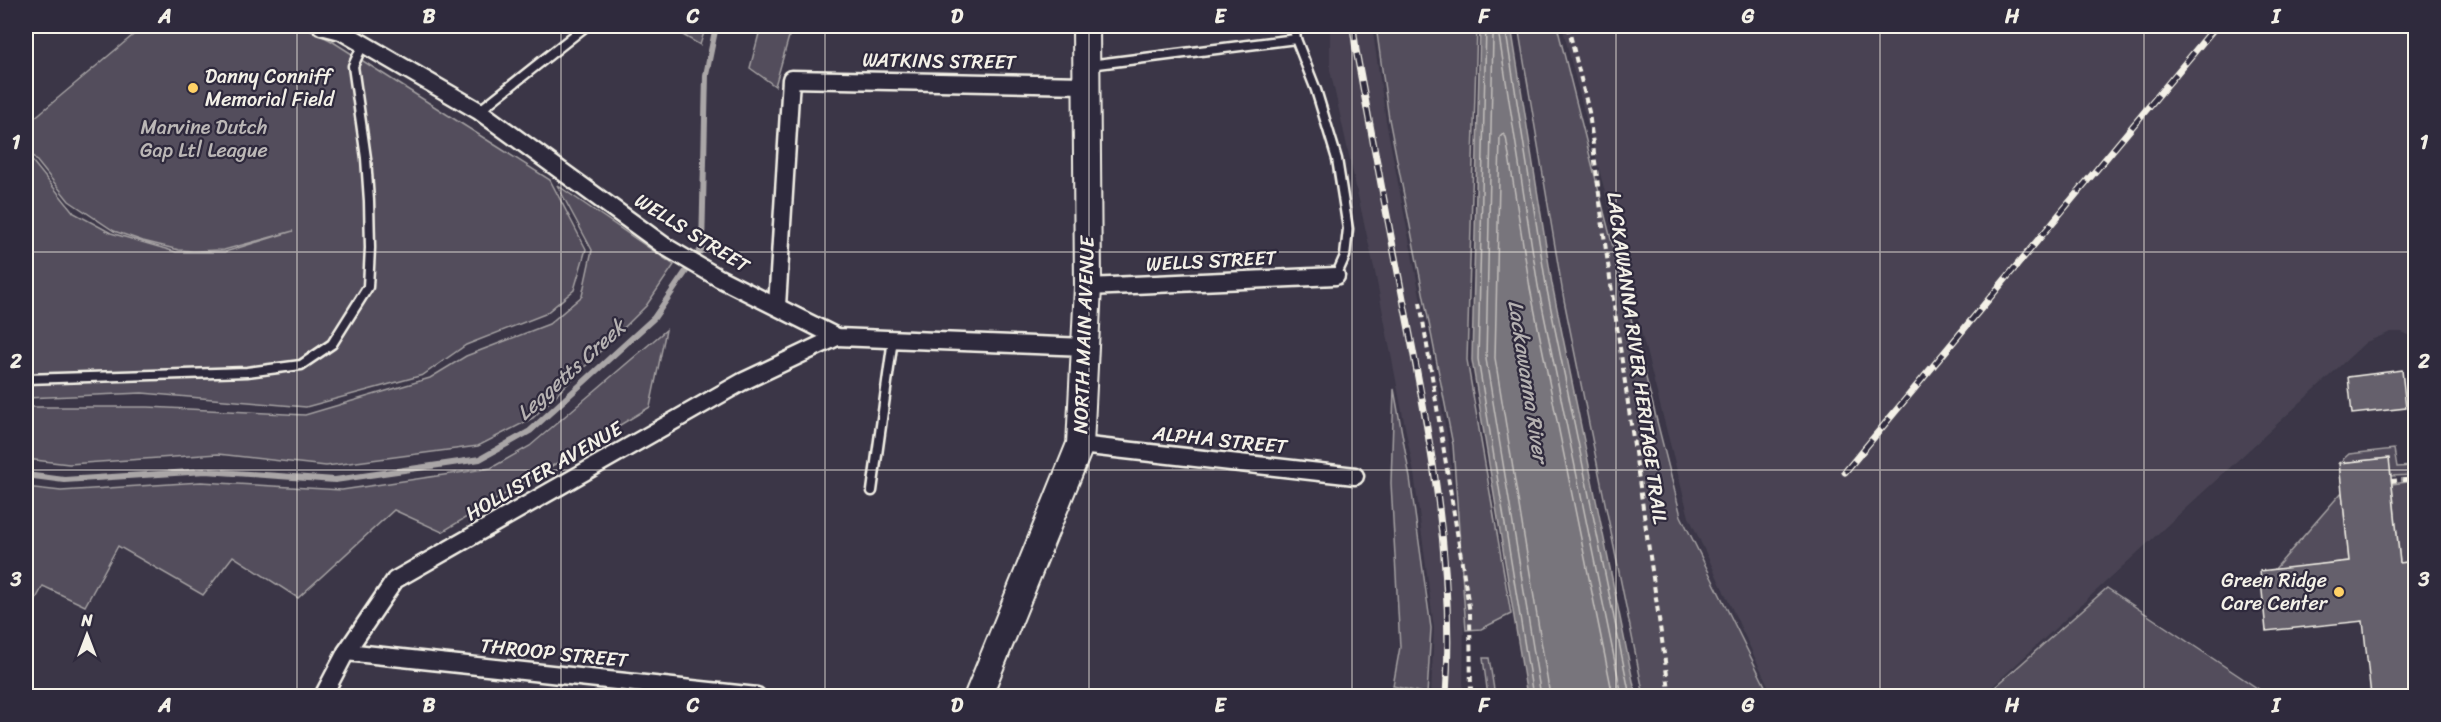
<svg xmlns="http://www.w3.org/2000/svg" width="2441" height="722" font-family="Sriracha,sans-serif">
<style>
.built{fill:#484352}
.green{fill:#534e5c;stroke:#a4a0a2;stroke-width:1.5}
.water{fill:#78747b;stroke:#aaa6a7;stroke-width:1.5}
.lines{fill:none;stroke-linecap:round;stroke-linejoin:round}
.shore{stroke:#c2bfbc;stroke-width:1.5}
.stream{stroke:#aaa6a7;stroke-width:6}
.building{fill:#65616c;stroke:#f4f1e8;stroke-width:1.5}
.service-casing{stroke:#f4f1e8;stroke-width:13}
.minor-casing{stroke:#f4f1e8;stroke-width:21}
.primary-casing{stroke:#f4f1e8;stroke-width:30}
.path{stroke:#f4f1e8;stroke-width:4;stroke-dasharray:6 4.5;stroke-linecap:butt}
.service{stroke:#2f2a3d;stroke-width:8}
.minor{stroke:#2f2a3d;stroke-width:16}
.primary{stroke:#2f2a3d;stroke-width:26}
.rail-casing{stroke:#f4f1e8;stroke-width:7}
.rail{stroke:#2f2a3d;stroke-width:4.5;stroke-dasharray:14;stroke-linecap:butt}
.grid{fill:none;stroke:#f4f1e8;stroke-width:1.5;stroke-opacity:0.55}
.poi-dot{fill:#ffd166;stroke:#2f2a3d;stroke-width:2}
.labels{text-anchor:middle;dominant-baseline:central;stroke-width:4.5;stroke-linejoin:round;paint-order:stroke}
.street-label{font-size:20px;fill:#f4f1e8;stroke:#2f2a3d}
.poi-label{font-size:20px;fill:#f4f1e8;stroke:#2f2a3d;text-anchor:start}
.park-label{font-size:20px;fill:#bcb8b7;stroke:#2f2a3d}
.water-label{font-size:21px;font-style:italic;fill:#b6b2b2;stroke:#2f2a3d}
.neatline{fill:none;stroke:#f4f1e8;stroke-width:2}
.grid-label{font-size:20px;text-anchor:middle;font-weight:bold;fill:#f4f1e8}
</style>
<rect width="100%" height="100%" fill="#3b3647"/>
<filter id="ink" filterUnits="userSpaceOnUse"><feTurbulence type="fractalNoise" baseFrequency=".0167" numOctaves="2"/><feDisplacementMap in="SourceGraphic" scale="12" xChannelSelector="R" yChannelSelector="G"/><feConvolveMatrix kernelMatrix="1 2 1 2 8 2 1 2 1" color-interpolation-filters="sRGB"/></filter>
<g filter="url(#ink)">
<g class="built">
<polygon points="1330,26 1372,26 1386,121 1449,445 1464,606 1463,696 1431,696 1434,628 1414,473 1375,272 1330,70"/>
<polygon points="1562,26 2415,26 2415,338 2402,332 2391,332 2366,342 1982,696 1773,696 1689,517"/>
</g>
<g class="green">
<polygon points="144,26 302,26 330,40 550,180 586,249 574,290 545,314 466,345 423,375 306,407 142,393 26,398 26,116 29,157 74,213 111,233 176,252 225,252 293,231 224,250 193,251 179,250 143,241 114,231 69,201 32,155 33,119"/>
<polygon points="667,26 706,26 700,45"/>
<polygon points="761,26 792,26 775,86 750,68"/>
<polygon points="1376,26 1477,26 1467,360 1511,614 1481,629 1466,630 1453,445 1389,119"/>
<polygon points="1518,26 1557,26 1681,516 1770,696 1644,696 1564,300"/>
<polygon points="557,185 674,265 646,306 533,418 478,446 326,466 218,454 69,464 26,459 26,407 148,407 305,415 430,378 466,356 549,324 582,296 592,250"/>
<polygon points="666,330 650,407 442,532 394,510 298,598 233,556 203,595 118,546 85,606 43,586 30,610 26,608 26,487 61,491 201,482 342,490 491,468 530,446"/>
<polygon points="1394,389 1410,478 1431,628 1427,694 1393,686 1400,647 1391,483"/>
<polygon points="2394,449 2397,467 2415,466 2415,475 2391,476 2388,458 2339,463 2349,454"/>
<polygon points="2415,481 2415,561 2400,563 2392,484"/>
<polygon points="2342,492 2349,561 2274,570"/>
<polygon points="2107,588 2269,696 1985,696"/>
<polygon points="1483,658 1489,658 1495,696 1488,696"/>
</g>
<polygon class="water" points="1480,26 1511,26 1552,284 1636,696 1527,696 1472,360"/>
<g class="lines">
<g class="shore">
<polyline points="1486,26 1478,359 1533,696"/>
<polyline points="1505,26 1546,285 1630,696"/>
<polyline points="1541,696 1486,359 1493,36 1496,33 1499,36 1538,286 1622,696"/>
<polyline points="1550,696 1495,358 1500,137 1503,134 1506,137 1530,288 1613,696"/>
</g>
<polyline class="stream" points="26,475 64,480 206,471 335,480 480,459 530,431 654,318 702,248 706,75 716,26"/>
</g>
<g class="building">
<polygon points="2402,370 2406,408 2352,414 2348,377"/>
<polygon points="2389,458 2400,563 2415,561 2415,612 2412,613 2415,640 2415,696 2371,696 2363,621 2266,631 2260,571 2349,561 2339,463"/>
</g>
<g class="lines">
<defs>
<g id="service">
<polyline points="1294,26 1296,39"/>
<polyline points="1089,65 1296,39 1316,90 1337,159 1348,229 1345,256 1336,276"/>
<polyline points="479,111 586,26"/>
<polyline points="26,379 247,372 301,365 332,344 368,287 370,248 369,201 366,158 353,66 363,44"/>
<polyline points="872,491 893,339"/>
</g>
<g id="minor">
<polyline points="321,26 341,31 479,111 666,247 719,278 837,337 1086,347"/>
<polyline points="1088,287 1336,276"/>
<polyline points="777,306 791,79 1085,85"/>
<polyline points="1080,445 1355,476"/>
<polyline points="346,652 757,696"/>
<polyline points="323,696 346,652 395,580 742,382 837,337"/>
</g>
<polyline id="primary" points="978,696 1080,445 1088,287 1086,26"/>
</defs>
<use href="#service" class="service-casing"/>
<use href="#minor" class="minor-casing"/>
<use href="#primary" class="primary-casing"/>
<g class="path">
<polyline points="1568,26 1589,112 1605,243 1670,696"/>
<polyline points="1420,302 1470,613 1471,696"/>
<polyline points="2391,481 2416,479"/>
</g>
<use href="#service" class="service"/>
<use href="#minor" class="minor"/>
<use href="#primary" class="primary"/>
<defs>
<g id="rail">
<path d="M1353,26l3,24c16,86 32,173 49,259 25,128 50,257 41,387"/>
<polyline points="1845,472 2216,26"/>
</g>
</defs>
<use href="#rail" class="rail-casing"/>
<use href="#rail" class="rail"/>
</g>
</g>
<path class="grid" d="M297,26v670M561,26v670M825,26v670M1089,26v670M1352,26v670M1616,26v670M1880,26v670M2144,26v670M26,252h2390M26,470h2390"/>
<g class="poi-dot">
<circle cx="193" cy="88" r="6"/>
<circle cx="2339" cy="592" r="6"/>
</g>
<g class="labels">
<g class="street-label">
<text transform="translate(939 61) rotate(1)">WATKINS STREET</text>
<text transform="translate(692 233) rotate(32)">WELLS STREET</text>
<text transform="translate(1211 261) rotate(-3)">WELLS STREET</text>
<text transform="translate(1084 335) rotate(-88)">NORTH MAIN AVENUE</text>
<text transform="translate(1637 358) rotate(82)">LACKAWANNA RIVER HERITAGE TRAIL</text>
<text transform="translate(1220 440) rotate(6)">ALPHA STREET</text>
<text transform="translate(544 471) rotate(-30)">HOLLISTER AVENUE</text>
<text transform="translate(554 653) rotate(6)">THROOP STREET</text>
</g>
<g class="poi-label">
<text x="205" y="76">Danny Conniff<tspan x="205" dy="23">Memorial Field</tspan></text>
<text x="2327" y="580" text-anchor="end">Green Ridge<tspan x="2327" dy="23">Care Center</tspan></text>
</g>
<g class="park-label">
<text x="204" y="127">Marvine Dutch<tspan x="204" dy="23">Gap Ltl League</tspan></text>
</g>
<g class="water-label">
<text transform="translate(571 370) rotate(-42)">Leggetts Creek</text>
<text transform="translate(1528 381) rotate(81)">Lackawanna River</text>
</g>
</g>
<rect width="2441" height="722" fill="none" stroke="#2f2a3d" stroke-width="66"/>
<g transform="translate(87 635)" stroke="#2f2a3d" stroke-width="4.5" paint-order="stroke">
<path d="M0-4.5L10 22L0 15L-10 22Z" fill="#f4f1e8"/>
<text y="-9" font-size="16" font-weight="bold" text-anchor="middle" fill="#f4f1e8">N</text>
</g>
<rect x="33" y="33" width="2375" height="656" class="neatline"/>
<g class="grid-label">
<text x="165" y="23">A</text>
<text x="429" y="23">B</text>
<text x="693" y="23">C</text>
<text x="957" y="23">D</text>
<text x="1220" y="23">E</text>
<text x="1484" y="23">F</text>
<text x="1748" y="23">G</text>
<text x="2012" y="23">H</text>
<text x="2276" y="23">I</text>
<text x="16" y="149">1</text>
<text x="2424" y="149">1</text>
<text x="16" y="368">2</text>
<text x="2424" y="368">2</text>
<text x="16" y="586">3</text>
<text x="2424" y="586">3</text>
<text x="165" y="712">A</text>
<text x="429" y="712">B</text>
<text x="693" y="712">C</text>
<text x="957" y="712">D</text>
<text x="1220" y="712">E</text>
<text x="1484" y="712">F</text>
<text x="1748" y="712">G</text>
<text x="2012" y="712">H</text>
<text x="2276" y="712">I</text>
</g>
</svg>
